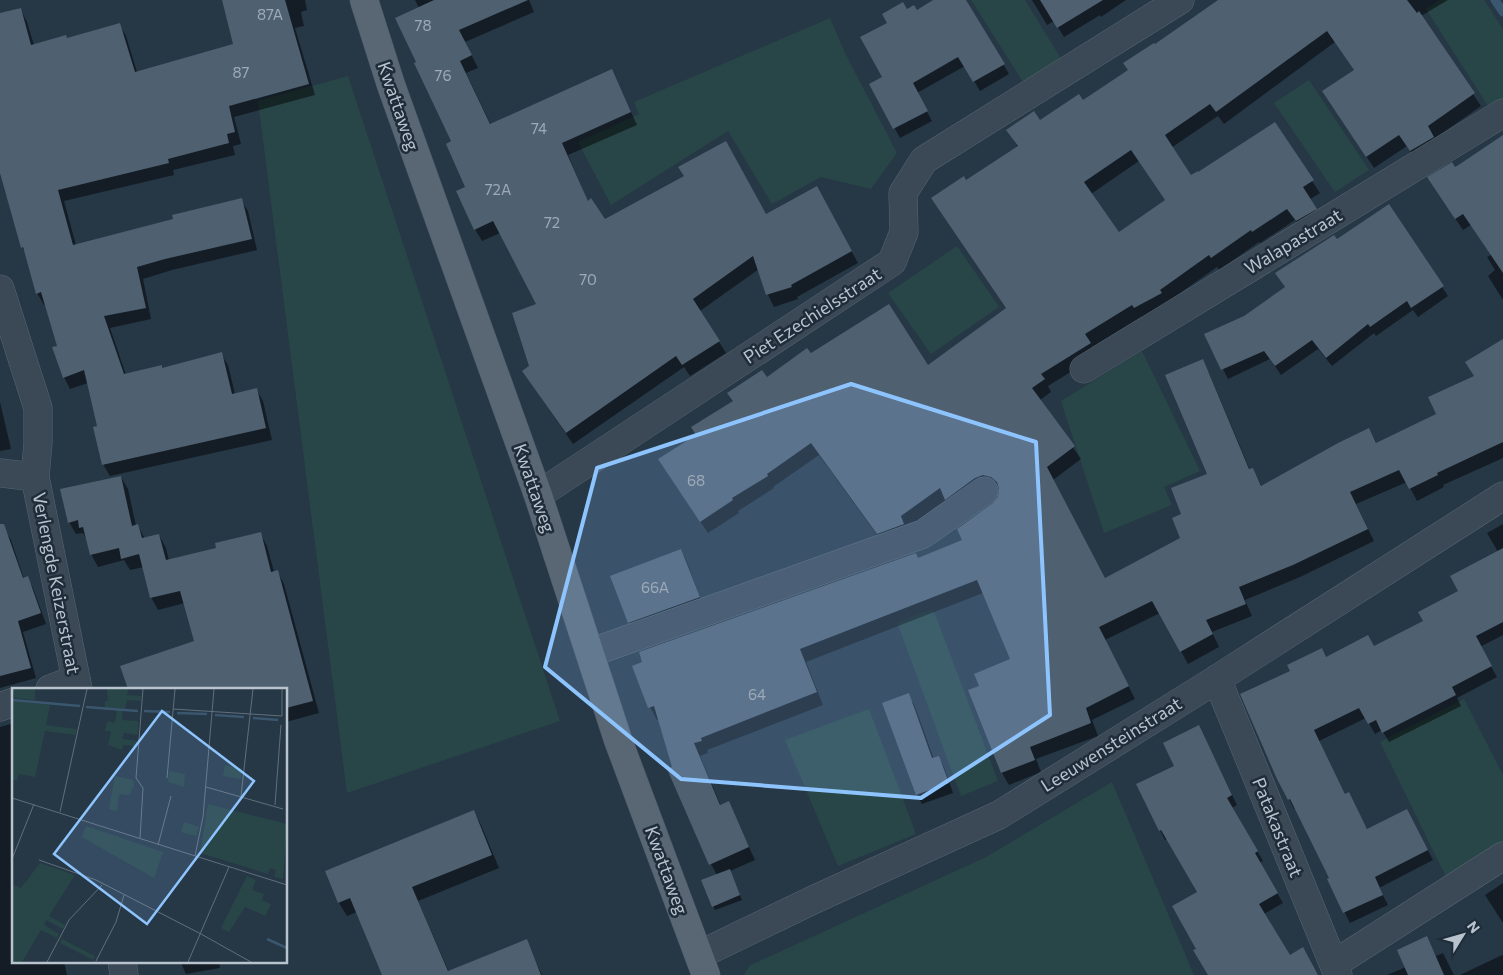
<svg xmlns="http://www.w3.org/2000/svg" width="1503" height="975" font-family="Commissioner,sans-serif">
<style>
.green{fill:#284647}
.shadow{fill:#0007;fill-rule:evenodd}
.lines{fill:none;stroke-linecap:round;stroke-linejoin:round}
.stream{stroke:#3b566f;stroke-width:9}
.building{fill:#4f6071;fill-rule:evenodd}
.minor-casing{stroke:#596672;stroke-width:29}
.primary-casing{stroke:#475461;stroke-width:29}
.minor{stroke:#3b4855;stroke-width:28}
.primary{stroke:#596775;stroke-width:28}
.marked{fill:#8ec4fe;fill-opacity:0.2;stroke:#8ec4fe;stroke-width:4;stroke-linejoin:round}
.labels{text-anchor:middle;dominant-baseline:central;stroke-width:5;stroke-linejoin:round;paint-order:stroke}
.number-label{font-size:15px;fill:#9eaab7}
.street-label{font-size:18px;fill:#b9c3ce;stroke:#1f2d3b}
.inset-river{fill:none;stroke:#3b566f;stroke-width:2.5}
.inset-road{fill:none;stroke:#616f7c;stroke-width:1}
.view{fill:#8ec4fe;fill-opacity:0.15;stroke:#8ec4fe;stroke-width:2.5}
.inset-edge{fill:none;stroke:#b9c3ce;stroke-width:2.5}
</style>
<rect width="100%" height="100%" fill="#263746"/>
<g class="green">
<polygon points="971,0 1025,0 1062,60 1023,82"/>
<polygon points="1439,0 1484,0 1503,29 1503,101 1490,109 1426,9"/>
<polygon points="830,18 846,55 897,153 871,189 821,177 772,204 728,131 611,205 578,142 639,114 634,102"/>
<polygon points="348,76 560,721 347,793 258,101"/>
<polygon points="1309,80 1369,170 1335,192 1274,103"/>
<polygon points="957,246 999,307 931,354 888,293"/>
<polygon points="1142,351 1200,471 1164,487 1172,505 1104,533 1061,401"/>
<polygon points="933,609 998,781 961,796 897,622"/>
<polygon points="1464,699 1503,775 1503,845 1447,879 1380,742"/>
<polygon points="869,709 916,834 838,866 785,740"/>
<polygon points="1112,782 1194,975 744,975 749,966 986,857"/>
</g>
<g class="shadow">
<polygon points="224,0 305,0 307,10 301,12 304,26 295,28 315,95 234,117 241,144 233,146 235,155 173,170 174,175 64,201 76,245 174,220 241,200 248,211 257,250 172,270 143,279 151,319 110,328 126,375 162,369 221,354 228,365 235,394 256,389 263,401 272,440 110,476 103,464 99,427 88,383 70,389 64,377 59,346 46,304 44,305 37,293 27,257 22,247 0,168 0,15 21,10 27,22 34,45 68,40 119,24 126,36 137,72 235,44"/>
<polygon points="415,0 529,0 534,12 465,42 478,68 466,73 491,125 612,71 637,125 568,155 588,202 605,220 766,215 823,200 858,263 797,297 798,299 774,307 768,295 759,269 700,311 726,353 690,376 684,367 573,444 531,383 531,367 537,304 500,233 482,241 475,229 467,187 453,142 418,63 419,8"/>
<polygon points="936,0 965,0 1009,74 980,91 965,66 917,93 932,121 900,138 871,84 883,77 889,23 907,11 916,11"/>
<polygon points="1032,0 1126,0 1101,17 1100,15 1064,37 1054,21 1047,25"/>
<path d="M1220,0h228l-27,16 60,90 -47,33 -16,24 -11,-17 -33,22 -51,-77 32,-20 -20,-29 -111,82 -6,-8 -47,32 20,29 7,-3 76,-50 46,69 -11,7 14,21 -19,12 -9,-13 -35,23 -1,-1 -40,28 -2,-3 -51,36 1,2 -25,15 -1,-3 -49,30 4,9 -48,30 3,6 -11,8 41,59 -28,21 52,99 76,-40 2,-24 25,-40 -6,-114 7,12 41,97 3,-1 9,18 107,-58 8,15 60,-30 38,-37 28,-36v117l-60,27 1,2 -27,14 -10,-19 -51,22 18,37 -74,36 -55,23 7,16 -40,16 7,15 -31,17 -28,-51 -55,27 30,59 -43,21 6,16 -62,23 5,13 -32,13 -7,-12 -32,-82 11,-4 30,-27 -28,-67 -177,69 17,43 -116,45 1,3 -8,3 21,50 7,-4 27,58 -25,11 12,29 -27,10 -2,-4 4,-31 -6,-11 -37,-97 -15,-48 -2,1 -7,-13 268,-148 45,-18 37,-43 -1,-9 -8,-2 -38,24 -6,-11 -62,46 -66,-91 -46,32 1,1 -36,23 1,2 -31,20 -41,-61 30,-37 70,-56 44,-24 117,12 79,-58 -74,-110 33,-17 52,-35 -10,-17 32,-9 42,-19 47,-31 26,-25zM1139,161l27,40 -47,32 -28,-39z"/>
<polygon points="1503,137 1503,300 1488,276 1495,270 1487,257 1491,255 1471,225 1463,230 1436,190 1455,169"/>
<polygon points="1389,206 1448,296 1418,317 1413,310 1376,336 1374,333 1332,366 1318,349 1281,375 1270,359 1228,379 1206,335 1245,317 1286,288 1282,283 1337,241"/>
<polygon points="0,402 11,449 0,451"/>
<polygon points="121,477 128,489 136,526 138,526 145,539 159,535 166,548 169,561 218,549 260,533 267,546 274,572 277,571 284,584 319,713 286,722 286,689 196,642 185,603 158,610 151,597 144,567 130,570 124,560 98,567 91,554 87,540 83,533 76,534 69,522"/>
<polygon points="1503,524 1503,635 1480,647 1497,677 1457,698 1461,706 1389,742 1382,730 1375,734 1366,718 1319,741 1346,796 1368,830 1412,820 1433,860 1379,888 1388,905 1350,923 1328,879 1331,878 1296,808 1294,809 1289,799 1326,658 1374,647 1425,622 1460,591 1498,552 1487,533"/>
<polygon points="5,530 11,540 24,579 27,578 33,588 46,624 23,632 36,678 0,688 0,531"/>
<polygon points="681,550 686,560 704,607 634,632 629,622"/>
<polygon points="908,695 914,704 934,759 938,757 944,767 953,793 922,804 917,795"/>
<polygon points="14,723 14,961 64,961 67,975 0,975 0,727"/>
<polygon points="1204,737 1237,805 1232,808 1263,861 1259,863 1283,903 1264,914 1290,957 1317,975 1209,975 1198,949 1198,892 1167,839 1165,840 1160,830 1176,767"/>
<polygon points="474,811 481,825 499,868 418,901 449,972 526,941 542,975 383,975 357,912 347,916 339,903 326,871"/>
<polygon points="1503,883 1503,923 1485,895"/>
<polygon points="1427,938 1436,956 1443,953 1454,975 1387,975 1406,967"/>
<polygon points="1503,955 1503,975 1460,975 1500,956"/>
<polygon points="180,961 219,961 220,968 186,974"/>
</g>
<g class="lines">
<polyline class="stream" points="1495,0 1503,12"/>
</g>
<g class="building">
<polygon points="222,0 285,0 309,84 229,106 235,132 227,134 229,143 168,159 169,163 58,190 73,245 173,219 172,215 242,198 252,239 165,259 137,267 146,308 104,316 124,374 162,365 162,368 222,352 232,394 257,388 266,428 102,465 93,427 97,426 84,370 63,378 52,347 57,346 41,292 36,294 23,247 21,248 0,173 0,13 21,8 31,45 66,35 67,38 120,23 135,72 233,44"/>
<polygon points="434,0 528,0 459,30 472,55 460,61 490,124 612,69 631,112 562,143 588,201 591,198 605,219 684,176 678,167 726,141 766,214 817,186 852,251 791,285 792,287 766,295 753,256 693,299 720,341 682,365 676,356 566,433 522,371 529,366 512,313 536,304 493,221 474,230 456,191 465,187 446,144 451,141 414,63 416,62 395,18"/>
<polygon points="933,0 966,0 1005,64 973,82 958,57 913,83 928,111 893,129 869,84 882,77 860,37 887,23 882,14 903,2 907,9 914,5 917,10"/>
<polygon points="1040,0 1103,0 1057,28"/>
<path d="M1218,0h189l10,13 2,-2 56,82 -47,33 6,11 -24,14 -11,-16 -33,22 -44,-66 32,-21 -27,-39 -111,81 -6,-8 -45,31 26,40 7,-4v1l77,-50 39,58 -11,7 14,22 -21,12 -9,-12 -35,23 -1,-2 -40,28 -2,-3 -49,35 2,3 -28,15 -2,-3 -47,29 6,9 -50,31 4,5 -13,9 43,58 -28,21 58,111 75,-40 -8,-20 9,-4 -10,-26 36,-14 -42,-99 38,-16 46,110 4,-1 8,18 77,-43 31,-15 7,15 60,-29 -8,-17 46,-21 -9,-14 38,-23v103l-66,31 1,2 -29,14 -10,-19 -49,22 18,37 -75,36 -54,22 7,17 -40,16 7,14 -33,18 -28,-51 -53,26 30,59 -43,22 5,15 -61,24 5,13 -34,13 -33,-83 11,-4 -5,-12 36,-15 -33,-79 -177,69 17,43 -116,46 1,3 -8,2 26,62 9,-4 20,46 -40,18 -42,-96 5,-2 -18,-61 -6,2 -16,-42 10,-4 -3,-10 277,-99 2,5 44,-18 -5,-11 36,-26 5,-6 1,-8 -2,-7 -6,-5 -8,-2 -8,3 -30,22 -5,-12 -39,28 3,8 -27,10 -66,-91 -44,31 1,2 -36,22 1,2 -33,22 -42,-63 38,-24 -5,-8 42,-26 -6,-8 35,-23 5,7 40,-29 4,5 78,-49 39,61 78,-57 -75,-110 33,-22 2,4 52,-34 -12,-16 28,-19 6,9 39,-26 4,6 45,-30 -5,-7 31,-20 1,1zM1131,150l34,50 -46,32 -35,-50z"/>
<polygon points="1503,135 1503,273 1463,214 1455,219 1427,177 1452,162 1455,167 1460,164"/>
<polygon points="1389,204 1444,286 1411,308 1407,301 1370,327 1368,324 1326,358 1312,340 1275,366 1264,351 1221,370 1204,334 1244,316 1285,287 1275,273 1334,235 1337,239"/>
<polygon points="121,476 132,526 138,524 142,538 159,534 166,560 216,548 215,543 261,532 271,572 278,570 313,701 286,708 286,689 128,689 120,666 194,641 180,591 150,598 139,554 121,559 119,548 90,555 83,527 79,528 78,520 68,523 60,489"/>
<polygon points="0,524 4,524 23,578 28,576 41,613 18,621 31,668 0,676"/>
<polygon points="1503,548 1503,622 1476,636 1492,666 1452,687 1456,695 1382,733 1376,720 1368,724 1359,708 1314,730 1345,794 1349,792 1367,829 1407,809 1428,850 1375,877 1383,895 1343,913 1327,879 1329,878 1290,799 1288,800 1277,779 1240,694 1290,671 1287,665 1322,648 1326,657 1368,635 1374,646 1423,621 1418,612 1458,591 1450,576"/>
<polygon points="681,549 700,597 628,623 610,576"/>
<polygon points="909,693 932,758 939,756 949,783 916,795 882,703"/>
<polygon points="1199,725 1232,795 1227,798 1258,851 1255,853 1278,893 1259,904 1290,955 1303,947 1318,975 1208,975 1193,950 1196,949 1172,906 1197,892 1161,830 1159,831 1136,784 1174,766 1163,743"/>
<polygon points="474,810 492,855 412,887 448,971 527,939 541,975 382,975 350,898 338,903 325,871"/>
<polygon points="730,869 740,895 712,907 701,880"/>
<polygon points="1427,936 1444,975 1408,975 1397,950"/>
</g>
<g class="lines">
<defs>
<g id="minor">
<polyline points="0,289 38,408 38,443 35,477 78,689"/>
<polyline points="1084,369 1503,113"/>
<polyline points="0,473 35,477"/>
<polyline points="538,495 892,262 904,232 903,193 924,160 1180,0"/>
<polyline points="590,653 923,534 984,491"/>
<polyline points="1217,679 1338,975"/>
<polyline points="50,689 76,679"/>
<polyline points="0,707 14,702"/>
<polyline points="699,955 813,900 999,815 1217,679 1503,496"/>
<polyline points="122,961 124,975"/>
<polyline points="1334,964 1503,856"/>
</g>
<polyline id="primary" points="364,0 391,85 538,495 618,740 706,975"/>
</defs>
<use href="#minor" class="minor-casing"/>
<use href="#primary" class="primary-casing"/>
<use href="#minor" class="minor"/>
<use href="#primary" class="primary"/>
</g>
<path class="marked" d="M851,384l185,58 14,273 -129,83 -240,-19 -136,-112 52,-199z"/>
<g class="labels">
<g class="number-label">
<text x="270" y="14">87A</text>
<text x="423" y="25">78</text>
<text x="241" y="72">87</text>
<text x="443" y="75">76</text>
<text x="539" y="128">74</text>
<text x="498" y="189">72A</text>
<text x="552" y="222">72</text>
<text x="588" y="279">70</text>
<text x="696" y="480">68</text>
<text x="655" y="587">66A</text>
<text x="757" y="694">64</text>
</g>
<g class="street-label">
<text transform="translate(399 106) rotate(71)">Kwattaweg</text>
<text transform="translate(1293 241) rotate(-31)">Walapastraat</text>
<text transform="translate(812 315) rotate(-33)">Piet Ezechielsstraat</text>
<text transform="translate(535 488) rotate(71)">Kwattaweg</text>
<text transform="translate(57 583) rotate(79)">Verlengde Keizerstraat</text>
<text transform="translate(1111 744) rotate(-32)">Leeuwensteinstraat</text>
<text transform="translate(1278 827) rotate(68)">Patakastraat</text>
<text transform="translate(667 870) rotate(70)">Kwattaweg</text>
</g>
</g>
<g transform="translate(12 688)">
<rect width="275" height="275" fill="#263746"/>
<path d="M0,1h23v11l-21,-2zM95,1h21l-1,6 14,1v5l-14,-1 -2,9 -20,-2v-6h3zM0,13l38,4 -4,20 31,4 -2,6 -30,-4 -10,46 -16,-3 -2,7 -5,-1zM105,22h5v10l16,1v14l-14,-2 -1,6 14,2v5l-14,-1 -1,5 -14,-5 3,-14h-6l2,-10 8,2zM213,77l17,3 -1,11 -18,-3zM157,83l16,3 -1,13 -16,-5zM103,88l18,4 1,5 -5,10 -10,-1 -2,17 -8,-2zM196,116l79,20 -4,55 -9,-2 2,-7 -6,-2 -2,6 -68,-21zM172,134l15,5 -3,9 -15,-4zM74,138l77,26 -9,26 -72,-41zM28,175l35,12 -26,41 16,9 -2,4 -17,-9 -2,5 15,9 -2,4 -16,-8 -19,32h-10v-78l9,4zM235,188l9,4 -4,10 12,4 -2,6 9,4 -6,12 -20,-9 -16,25 -8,-4zM50,251l33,17 -2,4 -33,-17z" fill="#284647"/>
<path class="inset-river" d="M0,12l68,6M74,19l52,4M132,23l26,1M165,25l30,1M203,27l29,2M241,30l25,2M255,251l20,9"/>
<path class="inset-road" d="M161,21l109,7v-27M155,90l8,-89M194,99l77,22M229,108l12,-107M0,110l275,87M263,117l6,-80M48,124l27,-123M128,150l3,-50 -7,-10 7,-89M146,157l13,-49M183,168l8,-39 11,-128M0,171l22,-55M27,172l57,20 105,54M189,246l50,28M84,273l20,-39 8,-27M35,274l22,-42 33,-35M176,274l41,-95"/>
<path class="view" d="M150,23l92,70 -107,143 -93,-70z"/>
<rect width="275" height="275" class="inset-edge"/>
</g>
<g transform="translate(1463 935) rotate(53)" stroke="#1f2d3b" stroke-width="4" paint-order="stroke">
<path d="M0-4L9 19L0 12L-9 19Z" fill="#b9c3ce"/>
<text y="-8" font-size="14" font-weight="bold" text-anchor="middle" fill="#b9c3ce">N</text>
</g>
</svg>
